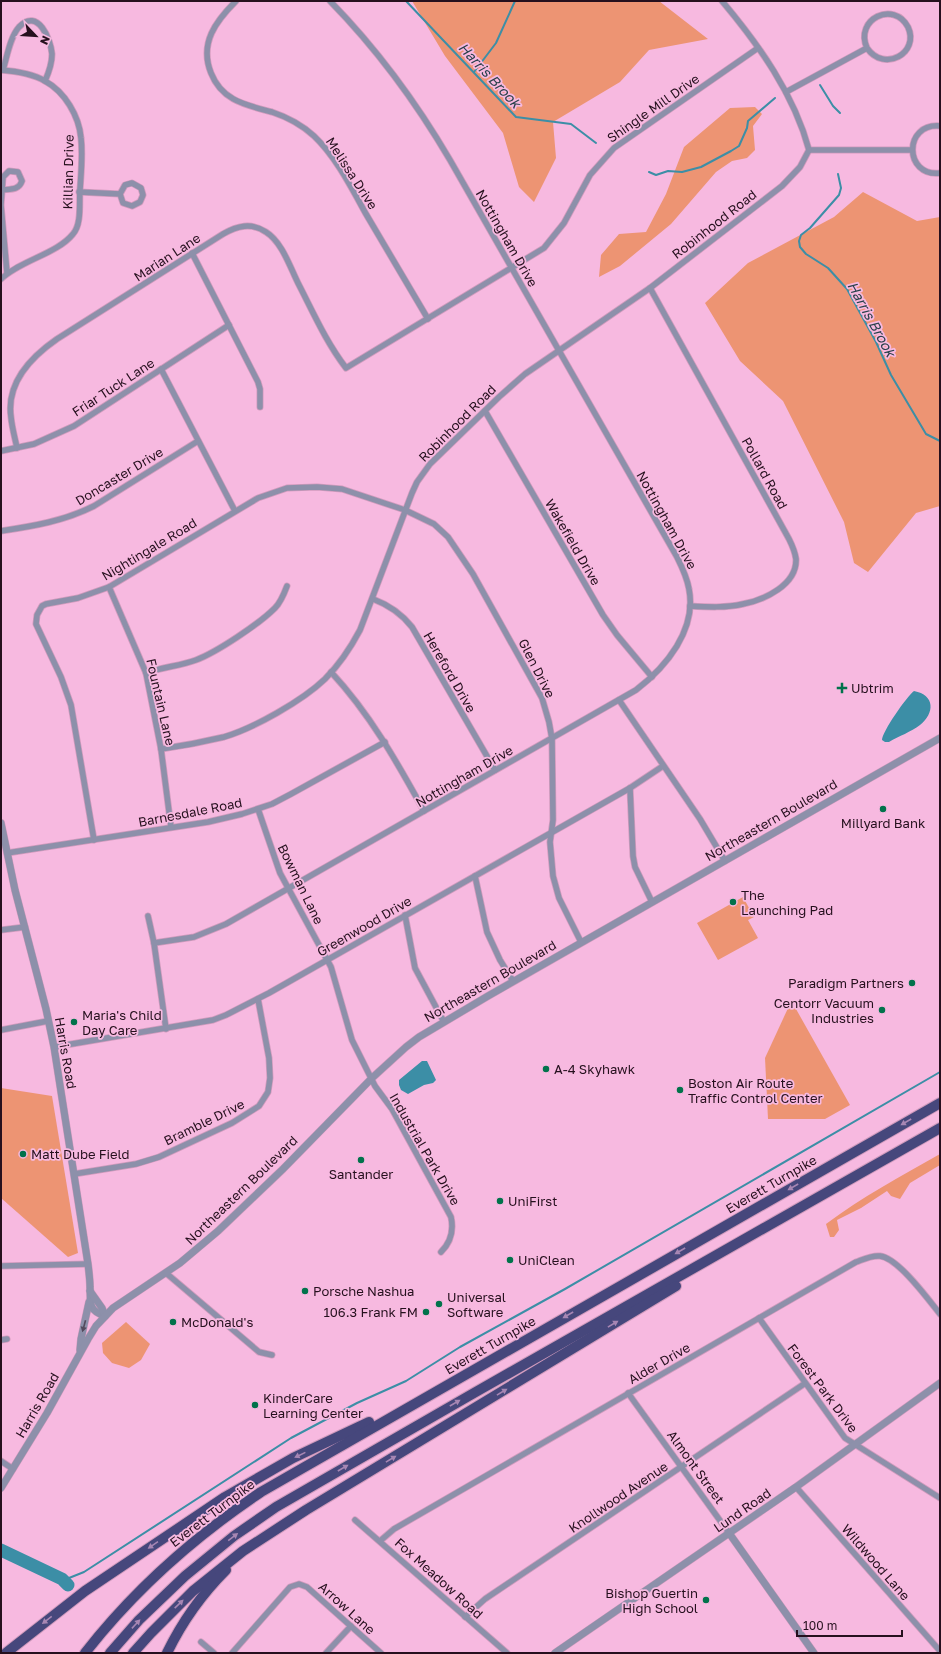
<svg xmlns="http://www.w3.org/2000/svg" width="941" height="1654" font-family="'Golos Text',sans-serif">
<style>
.green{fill:#ed9473}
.water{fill:#3c8ea6}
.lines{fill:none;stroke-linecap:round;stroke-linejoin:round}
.stream{stroke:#3c8ea6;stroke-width:2}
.river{stroke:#3c8ea6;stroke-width:13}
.minor-casing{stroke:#d19bbd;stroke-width:7}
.tertiary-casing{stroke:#d19bbd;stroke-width:8}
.motorway-casing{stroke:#d19bbd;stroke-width:12}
.minor{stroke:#8d90aa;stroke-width:5.5}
.tertiary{stroke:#8d90aa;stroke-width:7}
.motorway{stroke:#46477c;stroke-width:10}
.oneway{fill:#a786b3}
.oneway2{fill:#544a5d}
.poi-dot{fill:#01724b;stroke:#f7b9e0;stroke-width:1.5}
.labels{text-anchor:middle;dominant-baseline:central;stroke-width:3.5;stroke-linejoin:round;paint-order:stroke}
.street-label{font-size:13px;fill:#26101e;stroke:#f7b9e0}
.poi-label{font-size:13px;fill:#26101e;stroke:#f7b9e0;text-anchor:start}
.water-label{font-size:14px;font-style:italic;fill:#28414a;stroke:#f7b9e0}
</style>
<rect width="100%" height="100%" fill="#f7b9e0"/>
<g class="green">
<polygon points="412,1 659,1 708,39 649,50 620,82 553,122 556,158 534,202 519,187 503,133 445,56"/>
<polygon points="755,107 762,114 753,126 755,150 747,158 732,161 716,172 671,224 620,266 599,277 601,255 619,234 646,232 666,194 684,147 730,108"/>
<polygon points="863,192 917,221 940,217 940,506 916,513 868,572 854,563 844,522 783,401 740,361 705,303 748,263 834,217"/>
<polygon points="743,897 754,917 748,920 758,938 718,960 697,923"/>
<polygon points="789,1006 796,1009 850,1105 825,1119 768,1119 765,1058"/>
<polygon points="1,1088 52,1096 78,1253 68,1257 1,1198"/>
<path d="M940,1154v11l-30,18 -10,16 -9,-3 -4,-5 -26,17 -24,12 2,10 -5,7h-4l-4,-13c36,-27 75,-48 114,-70z"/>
<polygon points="126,1322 150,1344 141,1360 129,1368 112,1363 103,1353 102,1343"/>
</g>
<g class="water">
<path d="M914,691c21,4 21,22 6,34 -9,7 -21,11 -31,17h-4l-3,-2c0,-8 25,-44 32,-49z"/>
<polygon points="422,1061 427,1061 436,1080 433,1083 424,1085 408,1094 401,1090 399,1085 399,1080"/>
</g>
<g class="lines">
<g class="stream">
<polyline points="406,1 516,117 571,124 596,143"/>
<polyline points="474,72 496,43 515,1"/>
<polyline points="820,85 833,106 840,113"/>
<polyline points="649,172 656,175 668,171 682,172 701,167 731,151 739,146 747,128 748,121 775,98"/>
<polyline points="838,174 841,188 839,195 810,228 801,235 799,241 800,247 806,254 828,268 847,289 876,342 891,375 926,434 940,441"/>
<polyline points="64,1580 84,1572 291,1438 357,1403 406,1381 460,1347 565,1289 940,1072"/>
</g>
<polyline class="river" points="1,1550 62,1579 68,1585"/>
<defs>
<g id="minor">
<path d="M236,1c-20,20 -37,42 -25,72 11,28 35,32 61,39 15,5 30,13 42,24 22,21 37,51 52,78 21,35 41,70 62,105"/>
<path d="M722,1c37,44 72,93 87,149"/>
<path d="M1,70c13,1 32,4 44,11 20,11 34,35 36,57 2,17 0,35 -1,52 -1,13 2,34 -7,44 -16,20 -52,26 -72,45"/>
<path d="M3,70c4,-13 7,-33 16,-43 19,-20 32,13 33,27 0,10 -3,18 -7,27"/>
<path d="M786,92l81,-44c17,25 53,5 41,-21 -14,-27 -54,-8 -41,21"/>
<path d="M940,126c-37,-3 -36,51 0,47"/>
<polyline points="809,150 912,150"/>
<path d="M2,190c9,-1 17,0 20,-9l-4,-9 -9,-1 -6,6 -2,28 6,68"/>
<polyline points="79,192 120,194 123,203 132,206 140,202 143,195 141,188 132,183 125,185 120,194"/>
<polyline points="192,253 258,382 260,389 260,407"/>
<path d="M650,288l139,251c3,6 6,13 7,20 1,26 -32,41 -53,45 -17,4 -35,3 -53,2"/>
<polyline points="161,369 235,511"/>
<polyline points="485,411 603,615 617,635 652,677"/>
<path d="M17,448c-2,-10 -5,-20 -6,-31 -5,-35 20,-60 46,-78l166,-105c14,-8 28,-12 43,-2 16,10 24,35 32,51 15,29 28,59 48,85l198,-120 20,-25 26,-48 24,-27 144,-100"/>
<polyline points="1,451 34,444 74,426 229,325"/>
<path d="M1,531c33,-5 63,-10 93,-25l104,-65"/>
<polyline points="109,587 146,673 161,749 171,827"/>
<path d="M373,599c16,6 28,14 39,28l83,143"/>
<path d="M331,672c39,42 66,90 93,139"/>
<path d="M146,673c16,-6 34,-7 50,-13 21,-8 63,-36 79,-52 6,-6 9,-14 12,-22"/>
<polyline points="619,700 700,819 725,861"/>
<path d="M161,749c21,-3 42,-7 63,-12 30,-9 78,-36 101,-58 14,-14 26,-32 35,-49l52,-137 5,-11 13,-18 69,-67 26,-23 125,-86 132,-102 18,-19 9,-17"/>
<polyline points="630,788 633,856 635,867 652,902"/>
<path d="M258,809l22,64 51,94 21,73 23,46 17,23 59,108c3,14 0,25 -10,35"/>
<polyline points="94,840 71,705 61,677 36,624 37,615 42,606 46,604 78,598 109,587 258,498 287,488 317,487 342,489 405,510 434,524 448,537 473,574 542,698 549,722 552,739 553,820 550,842 553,876 559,898 581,942"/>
<polyline points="7,853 208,822 242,814 272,804 291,794 385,742"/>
<polyline points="475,876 487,932 500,960 513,981"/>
<polyline points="405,915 415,968 444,1022"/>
<polyline points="148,916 154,943 166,1029"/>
<polyline points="1,930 25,927"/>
<path d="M154,943l40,-6 32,-13 410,-234c30,-23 61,-60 53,-101 -2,-12 -7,-22 -12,-32l-227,-397c-34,-58 -73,-111 -120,-159"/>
<polyline points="1,1030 48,1021"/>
<polyline points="54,1047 213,1020 226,1015 269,993 630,788 663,766"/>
<polyline points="74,1174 136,1164 159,1157 232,1123 259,1106 268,1092 270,1078 269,1058 258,999"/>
<polyline points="1,1266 88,1264"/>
<polyline points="166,1273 259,1352 272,1355"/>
<polyline points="759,1318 845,1438 940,1498"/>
<polyline points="1,1340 7,1339"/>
<polyline points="628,1393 729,1533"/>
<polyline points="1,1461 13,1469"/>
<polyline points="796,1487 940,1651"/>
<polyline points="355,1520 507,1653"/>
<path d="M380,1541l14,-12 462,-267c8,-3 16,-7 24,-6 18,2 48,43 60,58"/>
<polyline points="465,1617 485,1599 804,1384"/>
<polyline points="201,1642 214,1653"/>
<polyline points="232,1653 290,1587 299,1584 307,1587 381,1653"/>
<polyline points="326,1653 351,1626"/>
</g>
<g id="tertiary">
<path d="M1,823l14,67 31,119 8,38 34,217c1,8 2,16 2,23 1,15 -3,23 15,29"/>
<polyline points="90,1291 102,1308 105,1316"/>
<polyline points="80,1350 81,1339 89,1302"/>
<polyline points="1,1488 47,1413 88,1339 96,1326 113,1308 180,1263 218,1231 283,1169 372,1078 406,1047 419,1037 488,996 940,738"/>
<polyline points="729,1533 814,1653"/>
<polyline points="555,1653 796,1487 940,1383"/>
</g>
<g id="motorway">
<polyline points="6,1653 85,1591 225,1497 293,1458 369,1422"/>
<path d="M85,1653c50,-64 109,-116 176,-161l679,-389"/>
<polyline points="110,1653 139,1620 185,1576 234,1536 276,1507 474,1393 940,1128"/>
<polyline points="133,1653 151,1633 193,1591 243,1551 306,1510 676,1286"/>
<path d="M167,1653c15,-31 35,-59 59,-83"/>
</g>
</defs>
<use href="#minor" class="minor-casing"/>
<use href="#tertiary" class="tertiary-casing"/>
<use href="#motorway" class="motorway-casing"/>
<use href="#minor" class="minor"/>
<use href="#tertiary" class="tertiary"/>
<use href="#motorway" class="motorway"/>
</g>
<defs><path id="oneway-solid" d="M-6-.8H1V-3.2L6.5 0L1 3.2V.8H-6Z"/></defs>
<g class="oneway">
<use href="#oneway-solid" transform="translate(906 1122) rotate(150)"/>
<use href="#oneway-solid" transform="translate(793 1187) rotate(150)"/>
<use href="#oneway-solid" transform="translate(680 1251) rotate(150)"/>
<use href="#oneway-solid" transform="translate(568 1315) rotate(150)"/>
<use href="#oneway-solid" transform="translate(613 1324) rotate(-31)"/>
<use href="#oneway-solid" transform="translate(502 1392) rotate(-31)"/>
<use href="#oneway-solid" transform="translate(455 1403) rotate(-30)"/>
<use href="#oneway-solid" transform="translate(300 1455) rotate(154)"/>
<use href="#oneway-solid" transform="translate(391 1459) rotate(-31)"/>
<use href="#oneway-solid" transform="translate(343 1468) rotate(-30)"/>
<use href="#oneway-solid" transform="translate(233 1537) rotate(-37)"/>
<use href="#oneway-solid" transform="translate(153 1545) rotate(146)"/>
<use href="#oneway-solid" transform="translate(179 1604) rotate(-44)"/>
<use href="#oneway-solid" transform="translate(47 1620) rotate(142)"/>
<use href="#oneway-solid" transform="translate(136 1624) rotate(-47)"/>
</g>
<use class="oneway2" href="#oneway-solid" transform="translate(84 1326) rotate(105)"/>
<g class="poi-dot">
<path d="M840 682h4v4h4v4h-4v4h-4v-4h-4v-4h4z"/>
<circle cx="883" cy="809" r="4"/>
<circle cx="733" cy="902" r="4"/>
<circle cx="912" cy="983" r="4"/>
<circle cx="882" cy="1010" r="4"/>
<circle cx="74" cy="1022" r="4"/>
<circle cx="546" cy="1069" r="4"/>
<circle cx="680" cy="1090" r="4"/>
<circle cx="23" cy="1154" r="4"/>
<circle cx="361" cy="1160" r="4"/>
<circle cx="500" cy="1201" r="4"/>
<circle cx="510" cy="1260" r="4"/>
<circle cx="305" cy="1291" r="4"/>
<circle cx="439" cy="1304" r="4"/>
<circle cx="426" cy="1312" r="4"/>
<circle cx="173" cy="1322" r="4"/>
<circle cx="255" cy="1405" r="4"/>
<circle cx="706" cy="1600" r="4"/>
</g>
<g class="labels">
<g class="street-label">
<text transform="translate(653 108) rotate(-35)">Shingle Mill Drive</text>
<text transform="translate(68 172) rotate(-89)">Killian Drive</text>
<text transform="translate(352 173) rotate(57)">Melissa Drive</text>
<text transform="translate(714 224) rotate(-38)">Robinhood Road</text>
<text transform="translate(507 238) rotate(60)">Nottingham Drive</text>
<text transform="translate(167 257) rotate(-33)">Marian Lane</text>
<text transform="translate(113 387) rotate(-33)">Friar Tuck Lane</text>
<text transform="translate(457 423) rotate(-45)">Robinhood Road</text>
<text transform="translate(765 473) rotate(61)">Pollard Road</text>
<text transform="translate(119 476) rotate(-31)">Doncaster Drive</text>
<text transform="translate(667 520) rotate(61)">Nottingham Drive</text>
<text transform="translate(573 542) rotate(60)">Wakefield Drive</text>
<text transform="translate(149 549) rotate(-31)">Nightingale Road</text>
<text transform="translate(537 668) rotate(63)">Glen Drive</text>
<text transform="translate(450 672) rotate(60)">Hereford Drive</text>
<text transform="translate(161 702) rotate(77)">Fountain Lane</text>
<text transform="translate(464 776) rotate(-30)">Nottingham Drive</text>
<text transform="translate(190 812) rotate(-11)">Barnesdale Road</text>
<text transform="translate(771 820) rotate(-30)">Northeastern Boulevard</text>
<text transform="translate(301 884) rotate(64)">Bowman Lane</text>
<text transform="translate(364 926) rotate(-30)">Greenwood Drive</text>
<text transform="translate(490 981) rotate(-30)">Northeastern Boulevard</text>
<text transform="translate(66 1053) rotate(80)">Harris Road</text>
<text transform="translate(204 1122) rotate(-26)">Bramble Drive</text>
<text transform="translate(425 1149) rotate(60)">Industrial Park Drive</text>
<text transform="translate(771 1184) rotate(-30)">Everett Turnpike</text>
<text transform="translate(241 1190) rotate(-44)">Northeastern Boulevard</text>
<text transform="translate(490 1345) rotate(-30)">Everett Turnpike</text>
<text transform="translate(659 1363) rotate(-30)">Alder Drive</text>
<text transform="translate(823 1388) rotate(53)">Forest Park Drive</text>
<text transform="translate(37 1405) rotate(-60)">Harris Road</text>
<text transform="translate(696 1467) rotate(54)">Almont Street</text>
<text transform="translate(618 1497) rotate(-34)">Knollwood Avenue</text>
<text transform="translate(742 1510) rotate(-35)">Lund Road</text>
<text transform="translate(212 1513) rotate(-37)">Everett Turnpike</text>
<text transform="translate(876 1562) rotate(49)">Wildwood Lane</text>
<text transform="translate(439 1578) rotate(42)">Fox Meadow Road</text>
<text transform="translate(347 1608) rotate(42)">Arrow Lane</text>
</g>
<g class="poi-label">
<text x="851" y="688">Ubtrim</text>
<text x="883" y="823" text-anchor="middle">Millyard Bank</text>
<text x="741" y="895">The<tspan x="741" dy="15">Launching Pad</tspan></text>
<text x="904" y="983" text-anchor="end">Paradigm Partners</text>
<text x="874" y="1003" text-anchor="end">Centorr Vacuum<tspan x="874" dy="15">Industries</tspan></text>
<text x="82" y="1015">Maria's Child<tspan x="82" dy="15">Day Care</tspan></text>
<text x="554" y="1069">A-4 Skyhawk</text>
<text x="688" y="1083">Boston Air Route<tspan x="688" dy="15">Traffic Control Center</tspan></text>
<text x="31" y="1154">Matt Dube Field</text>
<text x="361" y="1174" text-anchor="middle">Santander</text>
<text x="508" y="1201">UniFirst</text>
<text x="518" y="1260">UniClean</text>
<text x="313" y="1291">Porsche Nashua</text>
<text x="447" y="1297">Universal<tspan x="447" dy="15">Software</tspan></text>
<text x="418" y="1312" text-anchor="end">106.3 Frank FM</text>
<text x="181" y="1322">McDonald's</text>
<text x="263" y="1398">KinderCare<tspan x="263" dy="15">Learning Center</tspan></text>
<text x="698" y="1593" text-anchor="end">Bishop Guertin<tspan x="698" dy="15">High School</tspan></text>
</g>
<g class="water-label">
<text transform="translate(490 75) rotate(47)">Harris Brook</text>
<text transform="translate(872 319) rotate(61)">Harris Brook</text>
</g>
</g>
<rect width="941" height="1654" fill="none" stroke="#26101e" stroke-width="4"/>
<g transform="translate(36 36) rotate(115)" stroke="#f7b9e0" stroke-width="3" paint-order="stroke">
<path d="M0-3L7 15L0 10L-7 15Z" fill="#26101e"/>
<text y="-6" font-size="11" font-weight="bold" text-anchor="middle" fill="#26101e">N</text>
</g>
<path d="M797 1630v6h105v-6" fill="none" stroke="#26101e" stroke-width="2"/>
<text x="803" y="1630" font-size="12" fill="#26101e" stroke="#f7b9e0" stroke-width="3" paint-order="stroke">100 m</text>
</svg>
